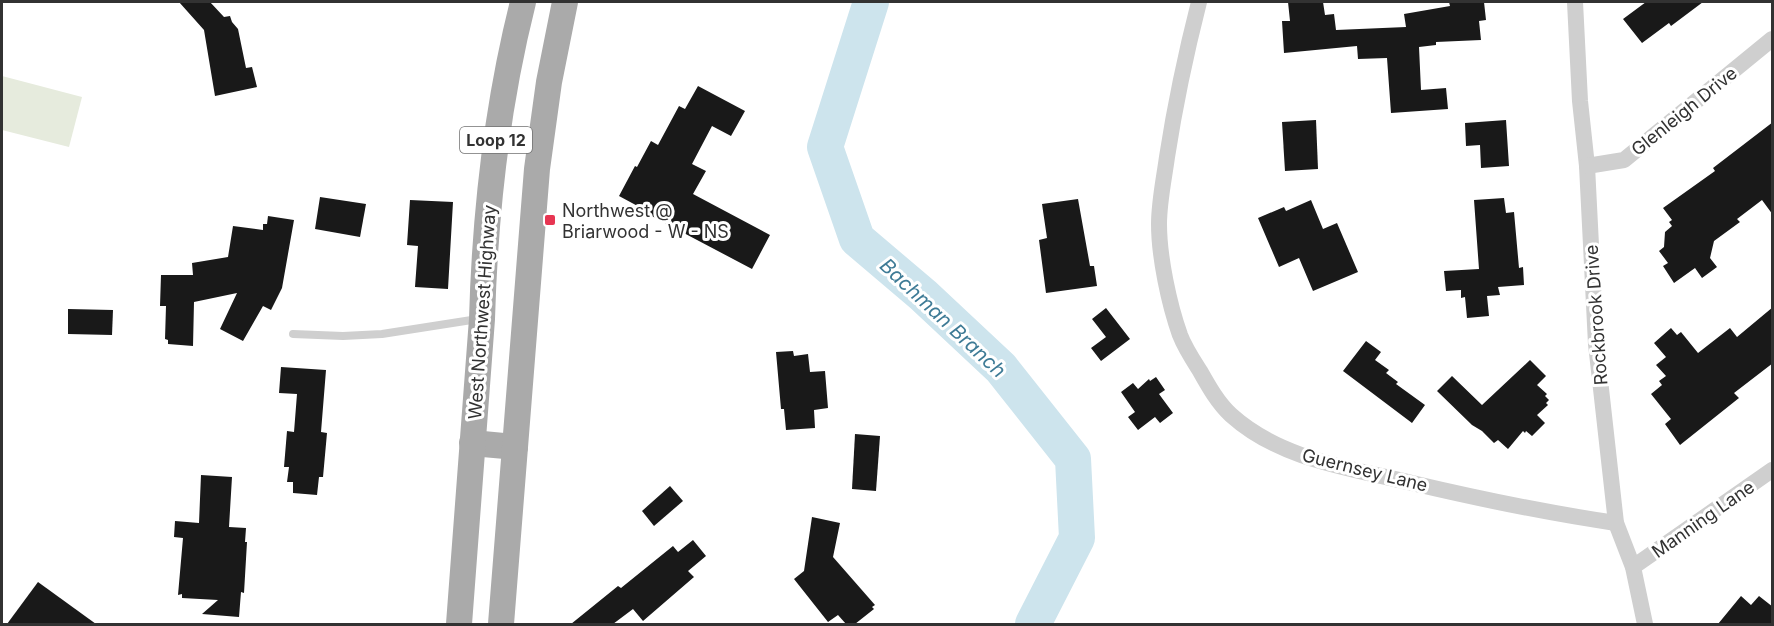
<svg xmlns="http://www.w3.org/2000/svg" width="1774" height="626" font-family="Inter,sans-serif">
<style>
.green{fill:#e6ebdd}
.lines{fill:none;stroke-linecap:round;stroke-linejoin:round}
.river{stroke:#cde4ed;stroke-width:36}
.building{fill:#191919}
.lane{stroke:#cfcfcf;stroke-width:8}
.street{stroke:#cfcfcf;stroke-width:16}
.primary{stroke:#aaa;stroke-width:26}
.poi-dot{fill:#e73552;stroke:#fff;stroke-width:2}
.labels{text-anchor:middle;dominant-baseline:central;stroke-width:6;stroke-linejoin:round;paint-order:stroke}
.shield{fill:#fff;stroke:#707070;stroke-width:1.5}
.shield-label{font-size:16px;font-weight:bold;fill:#323232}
.street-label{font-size:18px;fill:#323232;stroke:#fff}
.poi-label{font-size:18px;fill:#323232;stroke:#fff;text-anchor:start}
.water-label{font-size:20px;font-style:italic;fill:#3e7b96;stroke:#fff}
</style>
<rect width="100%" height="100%" fill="#fff"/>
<polygon class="green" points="2,76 82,97 69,147 2,130"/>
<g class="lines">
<polyline class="river" points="871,2 825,147 857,239 923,295 1001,368 1073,459 1077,538 1033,624"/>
</g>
<g class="building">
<polygon points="179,2 210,2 224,17 230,16 232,22 238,29 246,68 252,67 257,87 215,96 204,30"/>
<polygon points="1288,2 1323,2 1325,15 1334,14 1336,30 1406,27 1404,14 1450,6 1449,2 1484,2 1486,20 1479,21 1481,40 1436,42 1436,45 1419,47 1421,90 1446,88 1448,109 1391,113 1387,58 1358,59 1357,46 1284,53 1282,21 1290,21"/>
<polygon points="1646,2 1703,2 1671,26 1669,23 1642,43 1623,19"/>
<polygon points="698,86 745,111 731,136 712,126 692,164 706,171 693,194 770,235 752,269 644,212 645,210 619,196 635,166 637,167 651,141 658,145 679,106 685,109"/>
<polygon points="1316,120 1318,169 1285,171 1282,122"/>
<polygon points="1506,120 1509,166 1481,168 1480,145 1466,146 1465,123"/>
<polygon points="1773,122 1773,215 1762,200 1737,219 1740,222 1714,241 1710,258 1717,267 1702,278 1695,268 1674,283 1663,266 1668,263 1659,251 1664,247 1665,232 1672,226 1669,222 1672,220 1663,208 1715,171 1713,168"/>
<polygon points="320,197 366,204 360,237 315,229"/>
<polygon points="1504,198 1506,213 1514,212 1519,268 1523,267 1524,285 1498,287 1500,295 1487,296 1489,316 1467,318 1465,297 1461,298 1461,290 1446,291 1444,271 1479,269 1474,200"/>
<polygon points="1078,199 1090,266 1094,266 1097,286 1046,293 1039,240 1047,238 1042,204"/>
<polygon points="410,200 453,202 448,289 415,287 418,246 407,245"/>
<polygon points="1311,200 1323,229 1337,223 1358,272 1313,291 1299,258 1279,267 1258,218 1284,207 1286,211"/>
<polygon points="268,216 294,220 282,288 271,310 263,306 243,341 220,329 237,293 194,302 193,346 168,344 168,340 165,339 166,306 160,306 161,275 193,275 192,263 228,257 233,226 263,230 263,224 267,224"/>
<polygon points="1773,307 1773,363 1734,393 1739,398 1680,445 1665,424 1671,419 1651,394 1662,385 1659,381 1666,376 1656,365 1666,357 1654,343 1671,328 1677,335 1681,332 1698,353 1730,328 1737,337"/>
<polygon points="1106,308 1130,339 1101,361 1091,348 1106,337 1092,319"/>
<polygon points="68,309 113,310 112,335 68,334"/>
<polygon points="1366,341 1381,352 1375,360 1389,370 1386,373 1398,382 1396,384 1425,405 1412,423 1343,371"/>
<polygon points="793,351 794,356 808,354 810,372 825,371 828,408 814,410 815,428 786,430 784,409 781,409 776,352"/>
<polygon points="1530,360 1546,376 1537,385 1547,394 1545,396 1549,400 1546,403 1548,405 1537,415 1545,423 1532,436 1526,431 1525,433 1523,431 1508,449 1498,440 1494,443 1482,431 1472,425 1437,391 1452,376 1482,405"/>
<polygon points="281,367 326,370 321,432 327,433 323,477 319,477 317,495 293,493 293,482 287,482 289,467 284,467 287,431 294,432 297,394 279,393"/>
<polygon points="1156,377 1165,390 1159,394 1173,413 1160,423 1155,417 1138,430 1128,417 1135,412 1121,392 1133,383 1138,389 1149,379 1150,381"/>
<polygon points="855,434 880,436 876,491 852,489"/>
<polygon points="201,475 232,477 229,527 246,528 245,542 247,542 244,593 241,592 239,617 202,614 218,600 182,598 182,594 178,595 183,538 174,537 175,521 199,523"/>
<polygon points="670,486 683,501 654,526 642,511"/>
<polygon points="812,517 840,523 833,557 875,605 872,607 874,609 855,624 846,624 838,615 828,622 794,579 804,571"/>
<polygon points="693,540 706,556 688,571 694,577 643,621 633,609 613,624 571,624 618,586 621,588 673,546 678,552"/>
<polygon points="38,582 96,624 7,624"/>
<polygon points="1741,596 1751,605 1759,596 1773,607 1773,624 1718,624"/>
</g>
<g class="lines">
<polyline class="lane" points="293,334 343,336 382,334 478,319"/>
<g class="street">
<path d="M1199,2c-13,51 -24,103 -32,155 -3,22 -8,45 -8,67 0,33 10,80 21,111 5,13 13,25 20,36 9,16 18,32 31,44 50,45 119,53 181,68 68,16 135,30 204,40"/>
<polyline points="1575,2 1580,101 1587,166 1596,344 1616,523 1633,567 1645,624"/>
<polyline points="1587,166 1624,160 1772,39"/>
<polyline points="1633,567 1772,470"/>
</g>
<g class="primary">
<polyline points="472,443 515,447"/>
<path d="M459,624l23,-305c3,-107 15,-214 41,-317"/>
<polyline points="501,624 537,169 549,82 565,2"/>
</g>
</g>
<rect class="poi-dot" x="544" y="214" width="12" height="12" rx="3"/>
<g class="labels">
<rect class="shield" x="460" y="127" width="72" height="26" rx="4.5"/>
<g class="shield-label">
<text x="496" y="140">Loop 12</text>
</g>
<g class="street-label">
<text transform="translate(1684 111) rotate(-39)">Glenleigh Drive</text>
<text transform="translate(482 312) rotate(-86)">West Northwest Highway</text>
<text transform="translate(1596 315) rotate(-94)">Rockbrook Drive</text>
<text transform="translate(1365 470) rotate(14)">Guernsey Lane</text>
<text transform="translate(1703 519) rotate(-35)">Manning Lane</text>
</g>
<g class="poi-label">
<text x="562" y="210">Northwest @<tspan x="562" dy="21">Briarwood - W - NS</tspan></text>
</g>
<g class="water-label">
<text transform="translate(943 318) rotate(43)">Bachman Branch</text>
</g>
</g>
<rect width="1774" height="626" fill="none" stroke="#323232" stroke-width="6"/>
</svg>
